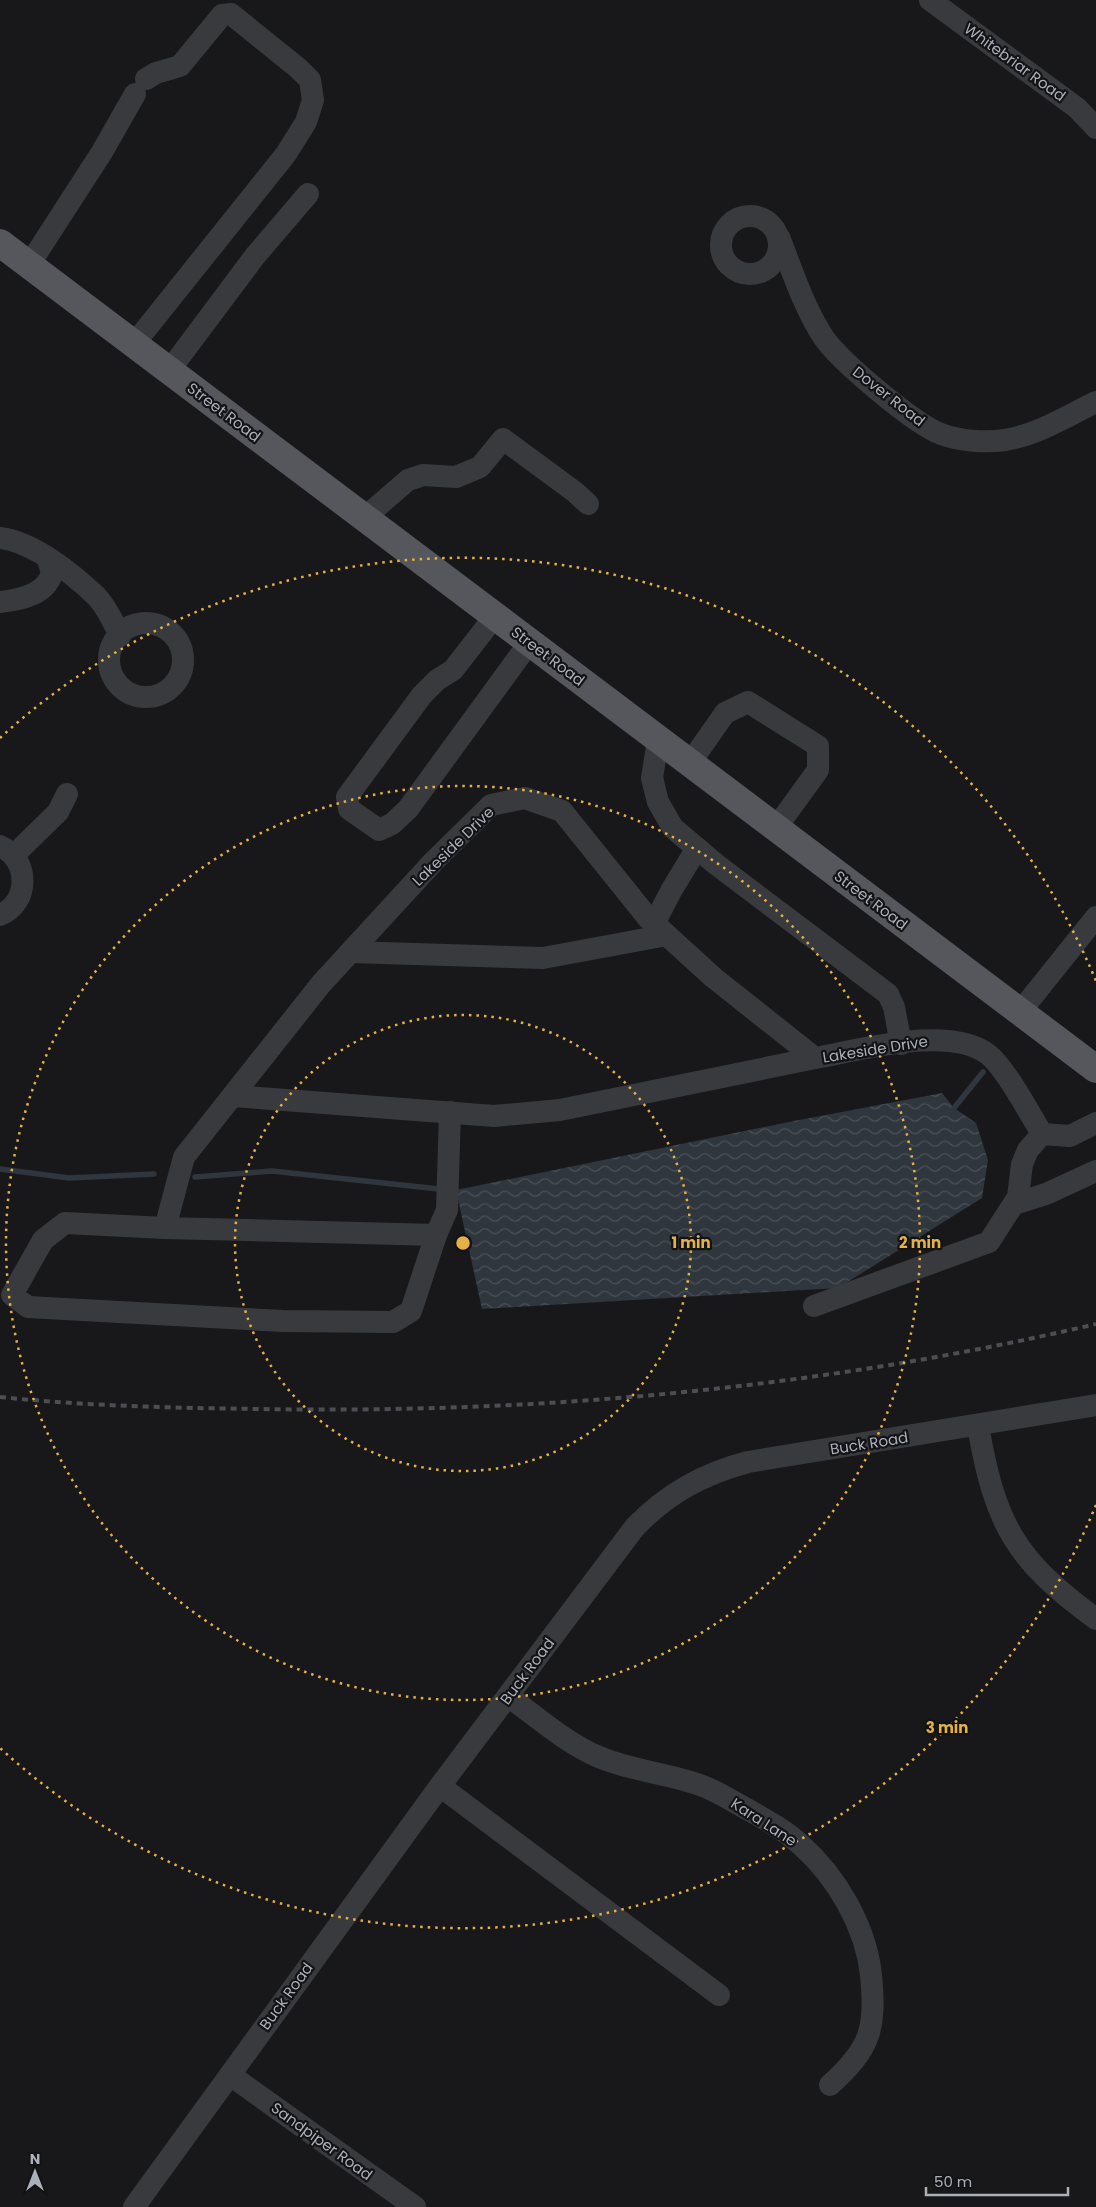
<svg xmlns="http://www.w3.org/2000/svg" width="1096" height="2207" font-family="Poppins,sans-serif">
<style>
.water{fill:url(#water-waves)}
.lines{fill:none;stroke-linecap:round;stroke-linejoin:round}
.stream{stroke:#2f363d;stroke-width:5.5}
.minor{stroke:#393a3e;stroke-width:22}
.major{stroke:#55575d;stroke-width:28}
.rail{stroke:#4c4e53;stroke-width:4;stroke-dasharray:6 5;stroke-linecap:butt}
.ring{fill:none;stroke:#e5b145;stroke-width:2.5;stroke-dasharray:2.5 5}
.labels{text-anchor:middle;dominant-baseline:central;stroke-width:4.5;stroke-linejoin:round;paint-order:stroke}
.street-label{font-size:15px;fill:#abafb9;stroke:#131315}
.centre{fill:#e5b145;stroke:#131315;stroke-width:2.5}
.ring-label{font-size:15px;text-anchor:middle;font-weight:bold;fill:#e5b145;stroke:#131315;stroke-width:4.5;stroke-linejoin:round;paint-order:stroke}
</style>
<defs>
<pattern id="water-waves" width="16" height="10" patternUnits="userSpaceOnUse" patternTransform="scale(1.25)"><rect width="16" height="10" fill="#2f363d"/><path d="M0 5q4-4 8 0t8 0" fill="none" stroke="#4a5157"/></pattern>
</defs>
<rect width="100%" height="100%" fill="#18181a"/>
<polygon class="water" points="942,1093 954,1108 976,1123 988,1160 982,1198 838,1288 482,1309 456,1190 794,1121"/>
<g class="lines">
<g class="stream">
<polyline points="954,1108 983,1072"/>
<polyline points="0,1169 69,1178 154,1174"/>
<polyline points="195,1177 272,1171 439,1189"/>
</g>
<g class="minor">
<polyline points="930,0 1077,108 1096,128"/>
<circle cx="750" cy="245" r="29"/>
<path d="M779,237c13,33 25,71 45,101 16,23 90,86 117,96 19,7 44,9 64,6 32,-5 62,-24 91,-38"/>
<polyline points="29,265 102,152 135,94"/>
<polyline points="134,344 286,154 306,122 313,100 310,80 298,68 231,14 222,15 180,66 156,73 146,79"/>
<polyline points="169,371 255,256 308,194"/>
<polyline points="364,518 408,480 423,475 456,477 480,467 503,439 575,492 588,504"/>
<path d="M0,538c33,4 72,35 96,58 10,10 18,27 24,40"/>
<path d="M0,602c20,-2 46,-7 52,-29l-5,-16"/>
<polyline points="495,616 453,670 437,680 422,695 347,797 349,809 379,830 392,824 408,809 529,643"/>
<circle cx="146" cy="660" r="37"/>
<polyline points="658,740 652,778 658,802 673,828 717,865 888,994 894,1007 901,1044"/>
<polyline points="690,763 725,713 748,702 818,746 818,770 776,828"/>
<path d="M0,846c30,13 30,57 0,69"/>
<polyline points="14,855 58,812 67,794"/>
<polyline points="654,924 671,891 697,848"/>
<polyline points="351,952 543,958 667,935"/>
<polyline points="1020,1012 1096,917"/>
<path d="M815,1058c46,-8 135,-34 174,-3 17,14 41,59 53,79l28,2 26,-13"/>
<polyline points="1014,1204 1046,1194 1096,1171"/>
<polyline points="165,1228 436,1235 411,1311 393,1322 283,1321 28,1307 12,1295 43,1240 65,1223 165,1228 184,1157 321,984 434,861 491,805 525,798 562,811 648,918 714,978 815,1058 560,1110 494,1116 233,1096"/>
<polyline points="436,1235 447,1210 450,1112"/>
<polyline points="814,1306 989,1242 1018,1197 1022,1164 1028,1150 1042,1134"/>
<path d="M978,1426c17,98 37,134 118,193"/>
<path d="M508,1696c29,21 58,47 91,61 33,14 68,16 101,28 17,6 32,16 47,24 19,11 38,21 54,36 36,32 65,82 70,130 5,54 0,73 -41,110"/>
<polyline points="440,1786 719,1995"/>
<polyline points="230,2075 415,2207"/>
<path d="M134,2207l306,-421 195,-259c33,-34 68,-53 113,-65l348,-57"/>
</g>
<polyline class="major" points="0,243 1096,1069"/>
<path class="rail" d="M0,1397c87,9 173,11 260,12 280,5 563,-21 836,-85"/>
</g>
<g class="ring">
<circle cx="463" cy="1243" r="228"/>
<circle cx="463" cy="1243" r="457"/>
<path d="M1096 1505A685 685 0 0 1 0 1748M0 738A685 685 0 0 1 1096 981"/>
</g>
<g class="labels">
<g class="street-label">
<text transform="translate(1015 62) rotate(36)">Whitebriar Road</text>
<text transform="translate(889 396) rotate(38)">Dover Road</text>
<text transform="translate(224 412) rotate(37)">Street Road</text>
<text transform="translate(548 656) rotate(37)">Street Road</text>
<text transform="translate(453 846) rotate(-44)">Lakeside Drive</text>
<text transform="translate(871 900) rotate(37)">Street Road</text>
<text transform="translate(875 1049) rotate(-9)">Lakeside Drive</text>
<text transform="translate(869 1443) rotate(-9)">Buck Road</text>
<text transform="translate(527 1671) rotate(-53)">Buck Road</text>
<text transform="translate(764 1822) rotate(33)">Kara Lane</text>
<text transform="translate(286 1996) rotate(-54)">Buck Road</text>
<text transform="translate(322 2141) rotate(36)">Sandpiper Road</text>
</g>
</g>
<circle cx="463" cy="1243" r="8" class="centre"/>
<g class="ring-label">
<text x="691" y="1248">1 min</text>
<text x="920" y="1248">2 min</text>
<text x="947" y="1733">3 min</text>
</g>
<g transform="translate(35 2172)" stroke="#131315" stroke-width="4" paint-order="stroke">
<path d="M0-4L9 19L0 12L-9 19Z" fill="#abafb9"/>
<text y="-8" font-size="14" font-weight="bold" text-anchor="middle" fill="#abafb9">N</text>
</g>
<path d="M926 2187v8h142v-8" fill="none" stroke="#abafb9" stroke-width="2.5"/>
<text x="934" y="2187" font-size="15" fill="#abafb9" stroke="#131315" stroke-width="4" paint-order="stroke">50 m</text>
</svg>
